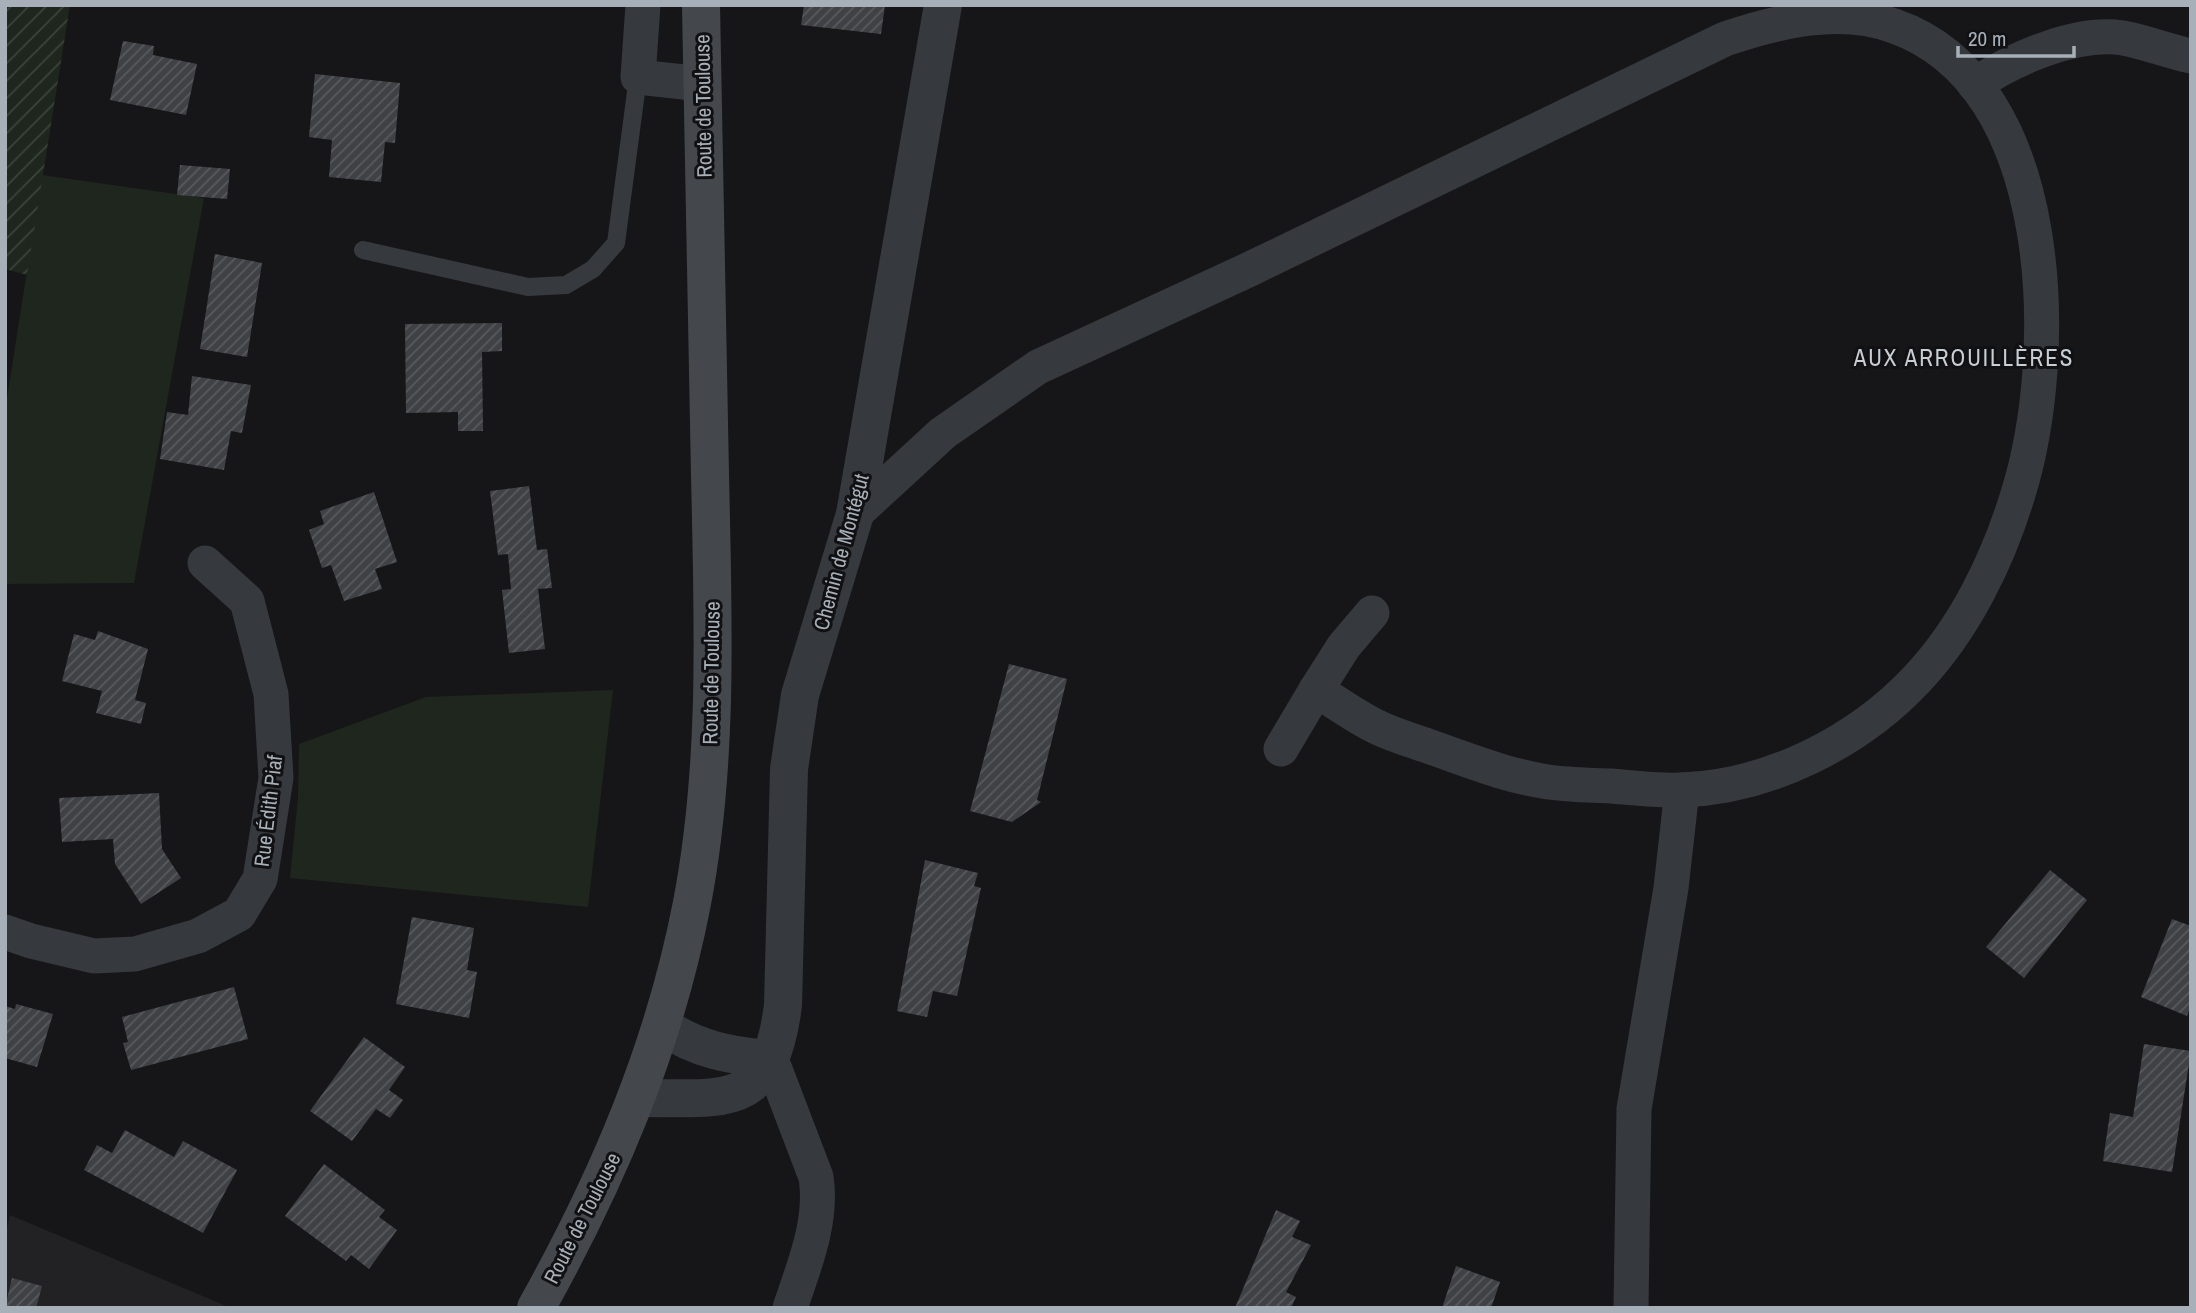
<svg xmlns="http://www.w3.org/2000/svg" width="2196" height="1313" font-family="'Archivo Narrow',sans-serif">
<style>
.built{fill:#222225}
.grass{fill:#1e261d}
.garden{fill:url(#garden-furrows)}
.building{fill:url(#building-hatch)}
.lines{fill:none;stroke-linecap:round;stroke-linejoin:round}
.service{stroke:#36393d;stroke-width:18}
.minor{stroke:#36393d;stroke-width:35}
.tertiary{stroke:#36393d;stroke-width:38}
.secondary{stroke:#44484d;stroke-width:38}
.labels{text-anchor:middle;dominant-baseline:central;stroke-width:6;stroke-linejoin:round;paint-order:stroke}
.street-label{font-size:21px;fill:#a7b0b9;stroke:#111113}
.neighbourhood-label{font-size:23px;letter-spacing:2px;fill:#c8ced4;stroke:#111113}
</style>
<defs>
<pattern id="garden-furrows" width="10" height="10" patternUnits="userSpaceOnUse" patternTransform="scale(1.75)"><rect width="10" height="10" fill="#1e261d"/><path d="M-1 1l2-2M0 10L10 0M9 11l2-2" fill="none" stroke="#3c433c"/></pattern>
<pattern id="building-hatch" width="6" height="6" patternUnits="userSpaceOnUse" patternTransform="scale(1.75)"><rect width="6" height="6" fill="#404145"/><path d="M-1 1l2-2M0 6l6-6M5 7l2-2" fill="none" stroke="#595a5e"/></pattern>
</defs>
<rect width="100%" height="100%" fill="#161618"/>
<polygon class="built" points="10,1215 231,1308 5,1308 5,1236"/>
<g class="grass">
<polygon points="42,175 204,198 134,583 5,584 5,411"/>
<polygon points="613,690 588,907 290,878 298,797 299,744 426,697"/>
</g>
<polygon class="garden" points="5,5 70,5 27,275 5,269"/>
<g class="building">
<polygon points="804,5 885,5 881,34 801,25"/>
<polygon points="123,41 154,46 153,55 197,64 186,115 110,100"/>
<polygon points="315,74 400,83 395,143 385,142 381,182 329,177 332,140 309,137"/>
<polygon points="180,165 230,169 227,199 177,195"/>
<polygon points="215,254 262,263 247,357 200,349"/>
<polygon points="502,323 502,351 482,352 483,431 458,431 458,412 406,413 405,324"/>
<polygon points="192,376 251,385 242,433 231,431 224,470 160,459 167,412 188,415"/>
<polygon points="529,486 537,550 547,549 552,588 538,589 545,649 509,653 502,590 511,589 508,554 498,555 490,491"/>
<polygon points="374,492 397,562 375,569 382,589 344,601 331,565 322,568 309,530 324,524 320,511"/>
<polygon points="98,631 148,649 135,700 146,703 141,724 96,713 102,691 62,681 74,634 95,640"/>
<polygon points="1009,664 1067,679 1037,800 1041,802 1012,822 970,811"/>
<polygon points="159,793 162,849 181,878 141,904 115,864 113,839 62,842 59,798"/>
<polygon points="925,860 978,873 974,886 981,888 957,996 933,991 927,1017 897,1011"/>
<polygon points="2050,870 2087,900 2024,978 1986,947"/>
<polygon points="412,917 474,928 467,970 477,972 469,1018 396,1004"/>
<polygon points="2172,919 2191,926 2191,1005 2187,1016 2141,997"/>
<polygon points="234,987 248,1039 131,1070 123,1043 128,1042 122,1017"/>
<polygon points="16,1004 53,1014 37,1067 5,1058 5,1006 15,1009"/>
<polygon points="364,1037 405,1067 389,1090 403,1100 390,1118 376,1109 352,1141 310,1111"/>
<polygon points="2144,1044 2191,1051 2172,1172 2103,1161 2110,1113 2133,1117"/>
<polygon points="125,1130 174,1157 183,1141 237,1170 203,1233 84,1170 97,1145 112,1153"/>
<polygon points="324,1164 385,1210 379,1217 397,1230 369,1269 351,1255 346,1261 285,1216"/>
<polygon points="1276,1210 1300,1221 1292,1237 1311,1245 1286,1292 1296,1297 1291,1308 1235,1308"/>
<polygon points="1456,1266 1500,1282 1491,1308 1442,1308"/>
<polygon points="12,1278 42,1286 36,1308 5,1308"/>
</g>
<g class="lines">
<polyline class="service" points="363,250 528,287 566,285 593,269 616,243 638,77"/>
<g class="minor">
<polyline points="643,5 638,77 702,84"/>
<path d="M1975,85c37,-26 101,-54 148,-47 22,4 45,13 68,18"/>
<path d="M855,514l88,-81 95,-66 212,-98 475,-230c53,-18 115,-33 169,-13 165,57 167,331 124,468 -20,66 -53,134 -101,185 -59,63 -148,108 -235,111 -24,1 -48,-2 -71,-4 -21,-1 -42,-1 -63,-4 -41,-6 -80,-22 -120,-36 -17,-6 -35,-11 -51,-19 -21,-10 -41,-25 -61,-37l-35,59"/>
<polyline points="1316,690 1344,646 1372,613"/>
<polyline points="5,932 31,941 94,956 135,954 198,936 239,914 260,879 276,778 271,694 247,601 205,563"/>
<path d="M771,1059l45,118c7,44 -12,89 -26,131"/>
<polyline points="1631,1308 1634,1109 1671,888 1682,790"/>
</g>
<g class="tertiary">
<path d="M662,1026c35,23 67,30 109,33"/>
<path d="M638,1098c88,0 132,12 145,-93l6,-236 11,-74 55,-181 88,-509"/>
</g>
<path class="secondary" d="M536,1308c72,-129 128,-260 156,-405 27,-141 21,-286 18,-428 -3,-157 -6,-313 -9,-470"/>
</g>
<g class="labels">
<g class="street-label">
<text transform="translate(703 106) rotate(-91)">Route de Toulouse</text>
<text transform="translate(841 552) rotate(-75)">Chemin de Montégut</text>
<text transform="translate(711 673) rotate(-89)">Route de Toulouse</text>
<text transform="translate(268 811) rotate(-83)">Rue Édith Piaf</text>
<text transform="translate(582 1218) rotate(-63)">Route de Toulouse</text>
</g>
<g class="neighbourhood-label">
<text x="1964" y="357">AUX ARROUILLÈRES</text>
</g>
</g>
<rect width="2196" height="1313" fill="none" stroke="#a7b0b9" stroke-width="14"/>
<path d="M1958 46v10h116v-10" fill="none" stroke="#a7b0b9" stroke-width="3.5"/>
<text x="1968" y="46" font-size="21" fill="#a7b0b9" stroke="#111113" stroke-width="5" paint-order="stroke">20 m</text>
</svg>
